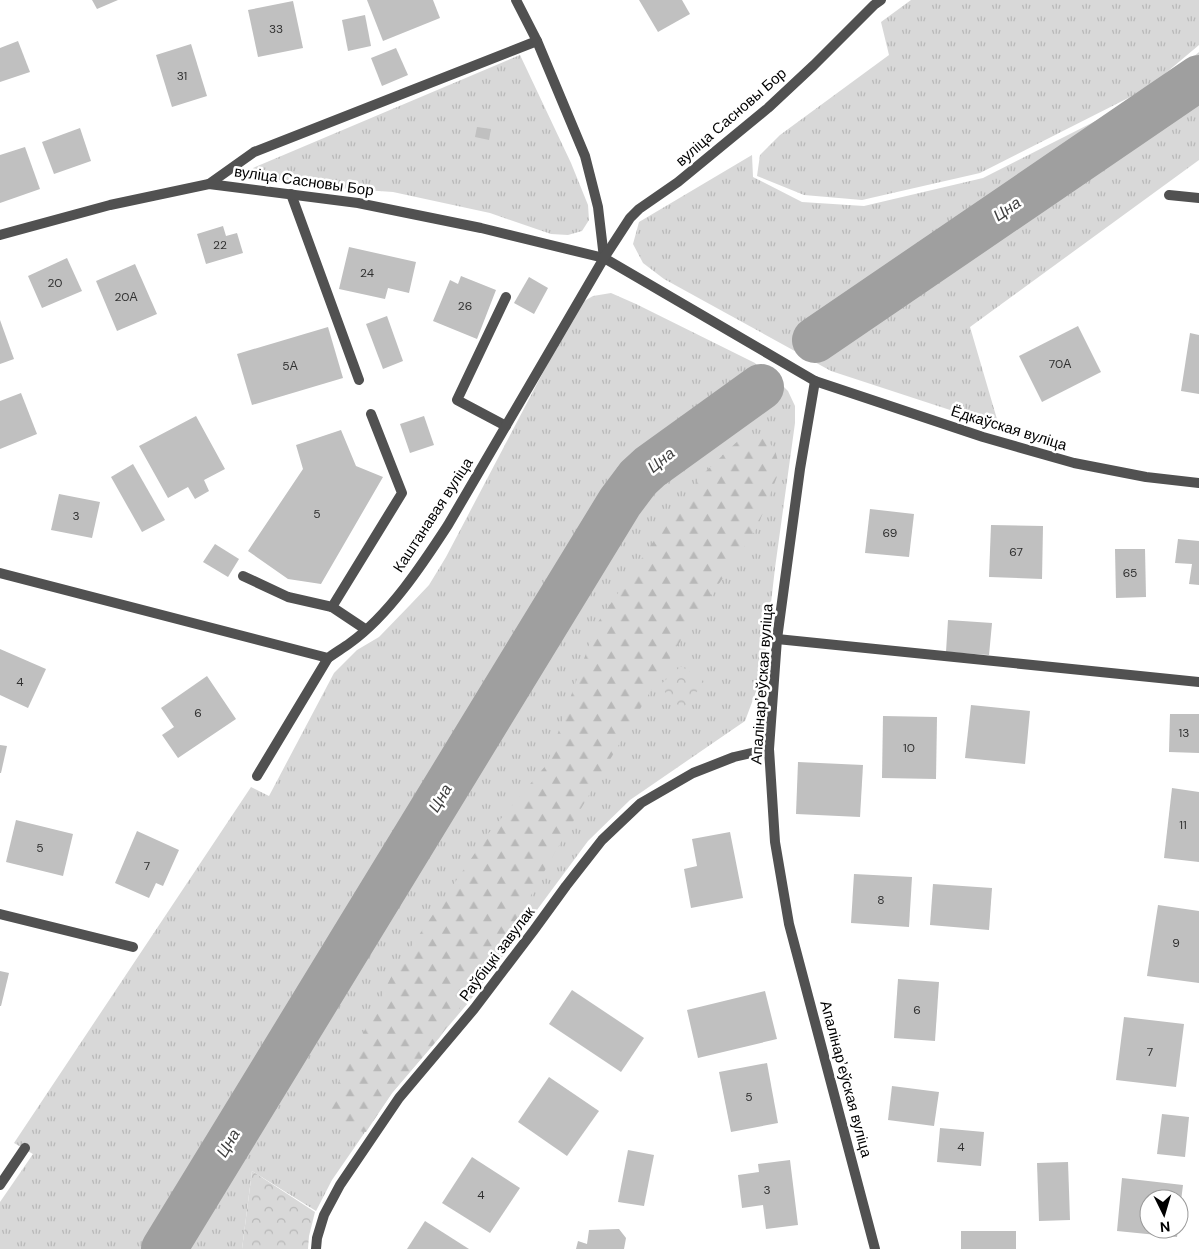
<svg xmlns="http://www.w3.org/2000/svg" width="1199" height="1249" font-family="'DM Sans',sans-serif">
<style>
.grass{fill:url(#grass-tufts)}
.forest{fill:url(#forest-firs)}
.park{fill:url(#park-crowns)}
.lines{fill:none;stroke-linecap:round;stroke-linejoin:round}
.river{stroke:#9f9f9f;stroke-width:46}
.building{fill:#c0c0c0}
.service{stroke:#515151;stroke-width:10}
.minor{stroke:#515151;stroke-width:10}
.labels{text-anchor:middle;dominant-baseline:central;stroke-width:5;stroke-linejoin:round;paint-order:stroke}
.number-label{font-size:12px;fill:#303030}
.street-label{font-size:15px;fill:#000;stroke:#fff}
.water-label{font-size:16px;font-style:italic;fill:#404040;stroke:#fff}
</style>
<defs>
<pattern id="grass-tufts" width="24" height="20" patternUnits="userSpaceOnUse" patternTransform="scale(1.25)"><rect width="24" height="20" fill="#d8d8d8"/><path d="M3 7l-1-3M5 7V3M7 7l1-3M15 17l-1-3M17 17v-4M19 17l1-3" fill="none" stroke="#b8b8b8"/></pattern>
<pattern id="forest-firs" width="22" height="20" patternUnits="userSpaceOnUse" patternTransform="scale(1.25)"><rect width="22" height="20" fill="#d8d8d8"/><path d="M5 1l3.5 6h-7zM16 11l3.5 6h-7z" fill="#b8b8b8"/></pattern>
<pattern id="park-crowns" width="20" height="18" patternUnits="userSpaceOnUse" patternTransform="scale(1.25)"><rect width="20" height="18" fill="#d8d8d8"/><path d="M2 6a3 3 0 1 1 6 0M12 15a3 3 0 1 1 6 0" fill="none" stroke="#b8b8b8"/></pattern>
</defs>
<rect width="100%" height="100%" fill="#fff"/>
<g class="grass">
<polygon points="911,0 1199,0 1199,45 1148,88 980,173 862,200 804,195 757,176 760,155 780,135 889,55 881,22"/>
<polygon points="1199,52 1199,160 970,327 999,426 831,371 664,279 643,263 633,244 639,222 752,155 753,177 802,202 864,206 983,178 1151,93"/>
<polygon points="520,55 571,163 588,205 589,220 582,231 568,235 551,234 490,213 393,192 308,186 260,176 254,173 253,168"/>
<polygon points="611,293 636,304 755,363 765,375 633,467 144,1249 0,1249 0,1202 33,1154 14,1143 251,787 269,796 334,673 357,650 379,637 410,605 429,585 446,557 579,304 593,296"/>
<polygon points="778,381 788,391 795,406 795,423 775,568 763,673 745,721 630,800 588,841 468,1003 392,1093 332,1180 316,1211 252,1171 242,1249 173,1249 641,485 658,470"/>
</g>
<polygon class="forest" points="742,437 765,437 775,450 780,469 757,528 684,635 554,854 525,906 481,976 440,1037 392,1093 366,1132 348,1130 333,1121 327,1106 393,973 488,834 547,764 596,625 662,529 703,474"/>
<g class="park">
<polygon points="681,666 705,682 682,709 659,686"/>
<polygon points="252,1171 315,1212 309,1236 308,1249 242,1249"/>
</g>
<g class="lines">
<g class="river">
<polyline points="815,340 1199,78"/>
<polyline points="164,1249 620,502 638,478 650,467 761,387"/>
</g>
</g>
<g class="building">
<polygon points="92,0 118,0 97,9"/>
<polygon points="367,0 433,0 440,18 383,41"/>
<polygon points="639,0 682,0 690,14 658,32"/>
<polygon points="293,1 303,48 258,57 248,10"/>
<polygon points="365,15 371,46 348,51 342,20"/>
<polygon points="18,41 30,72 0,82 0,48"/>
<polygon points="191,44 207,96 172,107 156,55"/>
<polygon points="396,48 408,75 382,86 371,58"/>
<polygon points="477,127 491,129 489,140 475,137"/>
<polygon points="80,128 91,161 54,174 42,142"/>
<polygon points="25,147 40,189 0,203 0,155"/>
<polygon points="223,226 226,236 237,233 243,253 206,264 197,234"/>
<polygon points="349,247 416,262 409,293 388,288 385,299 339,289"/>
<polygon points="67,258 82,291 42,308 28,276"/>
<polygon points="135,264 157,314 117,331 96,281"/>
<polygon points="461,276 496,290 477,339 433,321 450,280 458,284"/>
<polygon points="529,277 548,288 534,314 514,303"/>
<polygon points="387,316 403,361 383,369 366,324"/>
<polygon points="0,320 14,359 0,364"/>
<polygon points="1078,326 1101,372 1042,402 1019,356"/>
<polygon points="328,327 343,378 252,405 237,354"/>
<polygon points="1190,333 1199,335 1199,394 1181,391"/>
<polygon points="21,393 37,434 0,449 0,401"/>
<polygon points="196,416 225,469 204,480 209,491 195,499 188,487 168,498 139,446"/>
<polygon points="424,416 434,445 410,453 400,424"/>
<polygon points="341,430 356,466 383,477 321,584 288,579 248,551 303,469 296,445"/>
<polygon points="133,464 165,520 142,532 111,477"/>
<polygon points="59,494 100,502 92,538 51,530"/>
<polygon points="870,509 914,514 909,557 865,553"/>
<polygon points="991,525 1043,526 1042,579 989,577"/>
<polygon points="1178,539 1199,541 1199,585 1189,584 1192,564 1175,563"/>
<polygon points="215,544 239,559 228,577 203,562"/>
<polygon points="1115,549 1145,549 1146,597 1116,598"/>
<polygon points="948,620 992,623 989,655 946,652"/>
<polygon points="0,649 46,669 28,708 0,695"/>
<polygon points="207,676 236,719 178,758 162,735 174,727 161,708"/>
<polygon points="971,705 1030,711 1025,764 965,758"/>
<polygon points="1170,714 1199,714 1199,753 1169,752"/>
<polygon points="883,716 937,717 936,779 882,778"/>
<polygon points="0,745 7,746 1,773 0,773"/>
<polygon points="798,762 863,765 860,817 796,814"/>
<polygon points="1172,788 1199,792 1199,862 1164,858"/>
<polygon points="16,820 73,834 63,876 6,862"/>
<polygon points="137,831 179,850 163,886 156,883 149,898 115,883"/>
<polygon points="730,832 743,898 691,908 684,869 697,866 692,839"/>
<polygon points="854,874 912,877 909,927 851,923"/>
<polygon points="933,884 992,888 989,930 930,925"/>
<polygon points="1158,905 1199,911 1199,983 1147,976"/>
<polygon points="0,971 9,973 1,1006 0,1006"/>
<polygon points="898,979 939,982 935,1041 894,1038"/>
<polygon points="572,990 644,1038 621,1072 549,1024"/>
<polygon points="765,991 777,1039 698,1058 687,1010"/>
<polygon points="1124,1017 1184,1024 1176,1087 1116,1080"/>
<polygon points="767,1063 778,1123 731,1132 719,1072"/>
<polygon points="549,1077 599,1111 567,1156 518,1122"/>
<polygon points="892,1086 939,1092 934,1126 888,1120"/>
<polygon points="1162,1114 1189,1117 1185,1157 1157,1154"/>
<polygon points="940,1128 984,1132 981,1166 937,1162"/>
<polygon points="628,1150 654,1155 644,1206 618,1202"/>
<polygon points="472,1157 520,1188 490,1233 442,1203"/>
<polygon points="790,1160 798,1225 766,1229 763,1205 742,1208 738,1175 759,1172 758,1164"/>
<polygon points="1068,1162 1070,1220 1039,1221 1037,1163"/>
<polygon points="1122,1178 1183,1185 1180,1209 1179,1209 1179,1199 1149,1199 1149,1229 1178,1229 1177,1237 1117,1231"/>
<polygon points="425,1221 469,1249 407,1249"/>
<polygon points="619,1229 626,1238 624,1249 576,1249 578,1241 587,1244 589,1230"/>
<rect x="961" y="1231" width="55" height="18"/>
</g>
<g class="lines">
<g class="service">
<polyline points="209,184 254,152 537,41"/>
<polyline points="291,194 359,380"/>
<polyline points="1169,195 1199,198"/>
<polyline points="506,297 457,400 506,426"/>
<polyline points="243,576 288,597 332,607 402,493 371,414"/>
<polyline points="332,607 365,629"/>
<polyline points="777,639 1199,682"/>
</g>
<g class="minor">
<polyline points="516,0 537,41 585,156 598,207 604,258"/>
<polyline points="0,235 110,205 209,184 358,203 481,228 604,258 815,381 983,437 1074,463 1146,477 1199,483"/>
<polyline points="815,381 800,469 777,639 769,749 775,842 789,924 875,1249"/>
<path d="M0,573l328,85c7,-5 15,-10 22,-15 39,-28 72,-78 98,-118l156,-267 26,-40 9,-9 39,-27 90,-74 46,-43 60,-60 7,-5"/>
<polyline points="257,776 328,658"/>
<polyline points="0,914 133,947"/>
<polyline points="0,1185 25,1148"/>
<polyline points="316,1249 317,1238 324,1215 340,1185 399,1098 474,1009 534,930 566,886 602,840 641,803 693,773 734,757 769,749"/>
</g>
</g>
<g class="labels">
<g class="number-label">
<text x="276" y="29">33</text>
<text x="182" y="76">31</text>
<text x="220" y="245">22</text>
<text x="367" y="273">24</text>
<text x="55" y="283">20</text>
<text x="126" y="297">20А</text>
<text x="465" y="306">26</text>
<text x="1060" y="364">70А</text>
<text x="290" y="366">5А</text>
<text x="317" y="514">5</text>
<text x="76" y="516">3</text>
<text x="890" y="533">69</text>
<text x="1016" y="552">67</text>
<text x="1130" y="573">65</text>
<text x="20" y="682">4</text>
<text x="198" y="713">6</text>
<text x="1184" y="733">13</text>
<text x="909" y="748">10</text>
<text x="1183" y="825">11</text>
<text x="40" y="848">5</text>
<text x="147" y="866">7</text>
<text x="881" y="900">8</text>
<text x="1176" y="943">9</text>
<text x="917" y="1010">6</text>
<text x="1150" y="1052">7</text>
<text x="749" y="1097">5</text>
<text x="961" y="1147">4</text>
<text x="767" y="1190">3</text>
<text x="481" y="1195">4</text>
</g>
<g class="street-label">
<text transform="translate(731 117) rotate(-41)">вуліца Сасновы Бор</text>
<text transform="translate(304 181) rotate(8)">вуліца Сасновы Бор</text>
<text transform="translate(1009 428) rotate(17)">Ёдкаўская вуліца</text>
<text transform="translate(433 515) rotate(-57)">Каштанавая вуліца</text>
<text transform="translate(762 684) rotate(-86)">Апалінарʼеўская вуліца</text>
<text transform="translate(497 954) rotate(-53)">Раўбіцкі завулак</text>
<text transform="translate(846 1079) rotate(75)">Апалінарʼеўская вуліца</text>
</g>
<g class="water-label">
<text transform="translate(1007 209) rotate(-34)">Цна</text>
<text transform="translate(661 460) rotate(-39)">Цна</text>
<text transform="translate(440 798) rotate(-59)">Цна</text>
<text transform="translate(228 1143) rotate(-59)">Цна</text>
</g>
</g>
<g transform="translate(1164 1214) rotate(175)"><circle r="24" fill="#ffffff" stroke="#999999"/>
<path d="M0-4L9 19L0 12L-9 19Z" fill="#000000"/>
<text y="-8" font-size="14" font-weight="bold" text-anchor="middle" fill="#000000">N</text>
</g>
</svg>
